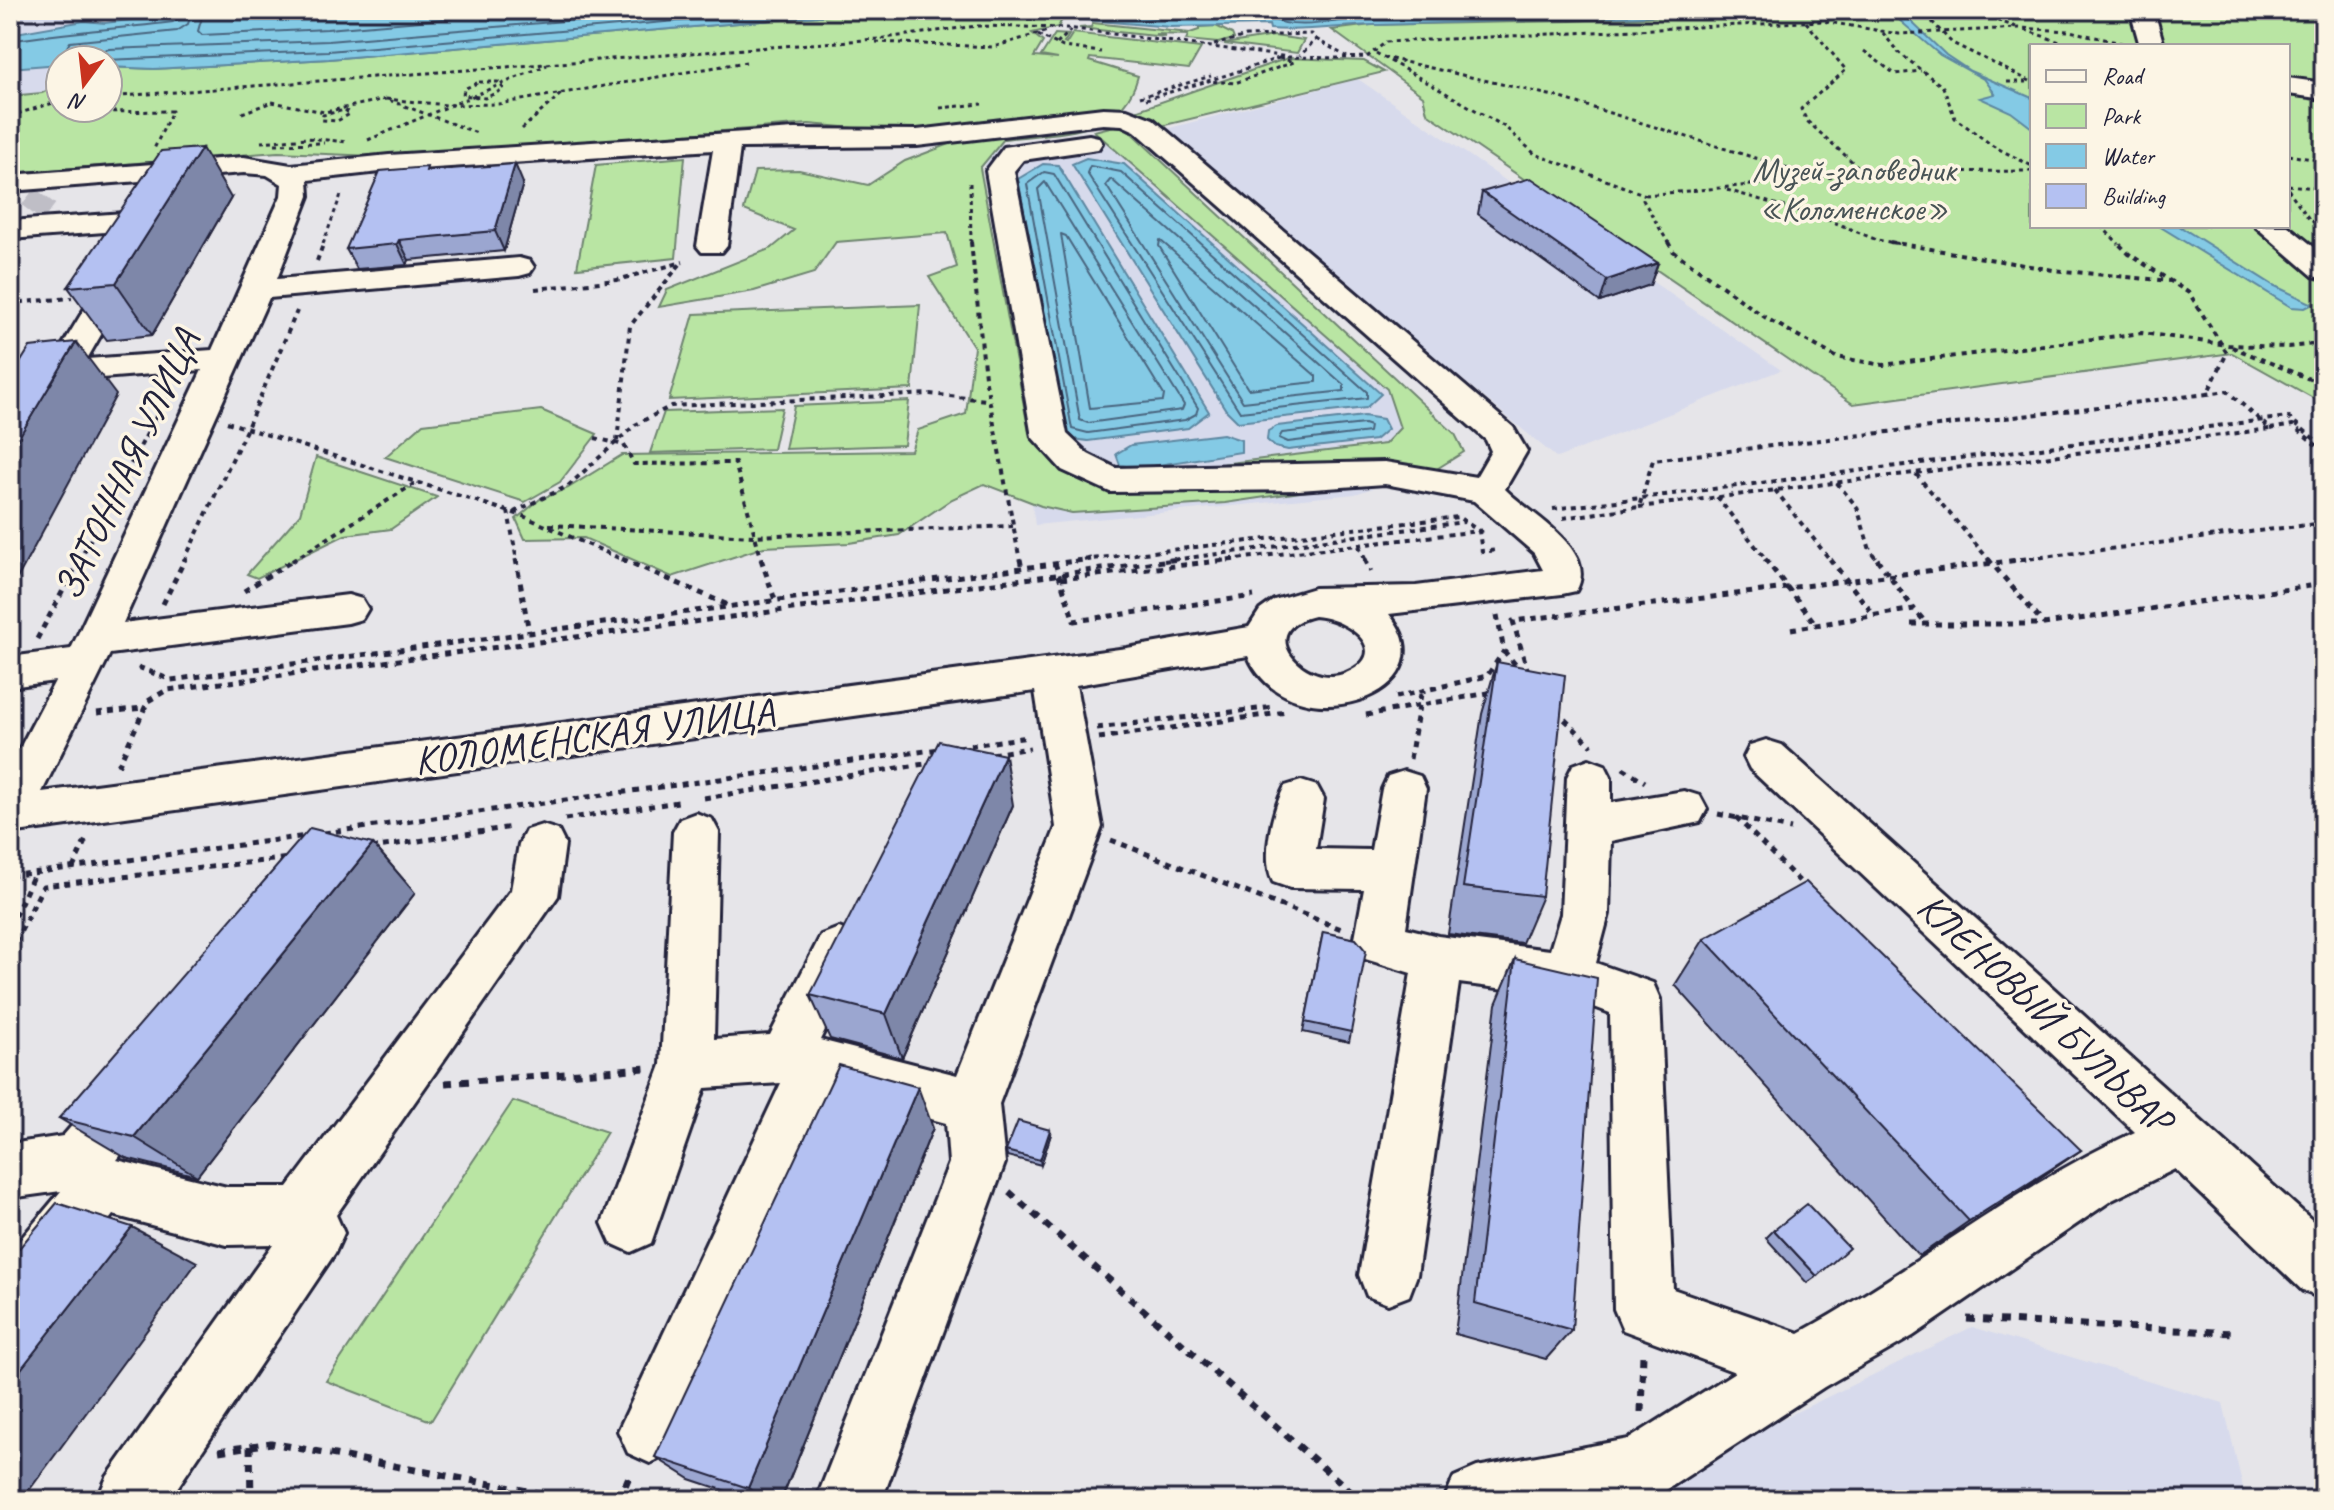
<svg xmlns="http://www.w3.org/2000/svg" width="2334" height="1510" font-family="Caveat,sans-serif">
<style>
.built{fill:#d7daec}
.green{fill:#b9e5a3;stroke:#6e846f;stroke-width:2;fill-rule:evenodd}
.water{fill:#84cae5;stroke:#5d87a1;stroke-width:2}
.lines{fill:none;stroke-linecap:round;stroke-linejoin:round}
.shore{stroke:#49657f;stroke-width:2}
.minor-tunnel{stroke:#bfbec6;stroke-width:26;stroke-dasharray:26 13;stroke-linecap:butt}
.minor-casing{stroke:#22223b;stroke-width:6}
.path-far3{stroke:#22223b;stroke-width:3;stroke-dasharray:4 4;stroke-linecap:butt}
.path-far2{stroke:#22223b;stroke-width:4;stroke-dasharray:5 5;stroke-linecap:butt}
.path-far1{stroke:#22223b;stroke-width:5;stroke-dasharray:6 6;stroke-linecap:butt}
.path{stroke:#22223b;stroke-width:7;stroke-dasharray:8 8;stroke-linecap:butt}
.minor{fill:#fcf5e5;fill-rule:evenodd}
.wall{fill:#9ba6d0;stroke:#22223b;stroke-width:2}
.shaded-wall{fill:#7e87a9;stroke:#22223b;stroke-width:2}
.building{fill:#b4c1f2;stroke:#22223b;stroke-width:2}
.labels{text-anchor:middle;dominant-baseline:central;stroke-width:7;stroke-linejoin:round;paint-order:stroke}
.far-park-label{font-size:34px;fill:#485355;stroke:#fcf5e5}
.street-label{font-size:40px;fill:#22223b;stroke:#fcf5e5}
</style>
<rect width="100%" height="100%" fill="#e6e5e9"/>
<filter id="ink" filterUnits="userSpaceOnUse"><feTurbulence type="fractalNoise" baseFrequency=".0125" numOctaves="2"/><feDisplacementMap in="SourceGraphic" scale="16" xChannelSelector="R" yChannelSelector="G"/><feConvolveMatrix kernelMatrix="1 2 1 2 8 2 1 2 1" color-interpolation-filters="sRGB"/></filter>
<g filter="url(#ink)">
<g class="built">
<polygon points="10,10 95,10 84,21 10,34"/>
<polygon points="60,64 60,84 42,93 10,96 10,68"/>
<polygon points="1358,79 1781,370 1557,458 1162,130"/>
<polygon points="1124,136 1449,435 1406,477 1355,494 1035,525 982,145"/>
<polygon points="1972,1327 2223,1403 2246,1500 1615,1500"/>
</g>
<g class="green">
<path d="M1778,10h546v394l-92,-51 -379,51 -426,-291 -4,-17 -91,-66 39,-5 198,-4zM2032,46h256v180h-256z"/>
<path d="M876,11l187,7 -5,9 -26,6 11,9 -9,15 24,2 -17,-3 14,-22 14,1 -5,8 2,1 7,-11 128,15 -12,21 -99,-11 -1,3 49,15c-16,62 -82,56 -134,63l-24,29 49,265 39,33 54,10 263,-32 15,-16 -13,-39 -293,-258 28,-7 333,310 9,18 -50,31 -93,6 -96,14 -153,10 -31,-7 -57,-22 -32,15 -53,36 -50,8 -85,4 -92,30 -88,-39 -59,1 -9,-20 24,-20 28,-11 54,-33 289,-4 7,-21 48,-16 8,-67 -45,-70 28,-10 -10,-34 -111,9 -22,31 -60,18 -95,16 8,-17 105,-42 22,-18 -50,-20 11,-39 44,-1 69,15 37,-24 42,-16 -36,-12 -102,-9 -411,33 -120,-5 -268,21v-77l32,-3 18,-9v24h48v-41l46,2 175,-10z"/>
<polygon points="1093,23 1190,33 1199,30 1199,27 1216,26 1232,34 1234,39 1218,43 1186,40 1188,35 1155,34 1165,37 1079,28 1091,27"/>
<polygon points="1274,36 1304,40 1297,53 1224,44"/>
<polygon points="1288,58 1364,61 1384,72 1157,127 1135,111"/>
<polygon points="685,157 676,258 577,268 596,165"/>
<polygon points="920,305 912,389 669,400 694,314"/>
<polygon points="909,401 904,445 785,449 794,406"/>
<polygon points="782,408 773,449 650,453 664,412"/>
<polygon points="541,410 597,434 560,482 525,502 385,457 423,424"/>
<polygon points="316,457 437,497 391,529 345,535 257,578 247,574 300,514"/>
<polygon points="513,1101 607,1132 431,1421 326,1381"/>
</g>
<g class="water">
<path d="M209,10h1569c-135,7 -269,11 -404,15 -35,1 -68,7 -104,4l-1,-4 -98,2 -108,-9 -187,-7 -547,48 -175,10 -46,-2v-7h-48v4l-50,4v-34l74,-13 21,2z"/>
<polygon points="1874,10 1899,10 1946,55 1970,71 2032,98 2032,128 2011,112 1980,98 1995,94 1985,80 1940,55 1898,19"/>
<polygon points="1086,158 1124,164 1381,394 1366,408 1238,422 1226,410 1072,164"/>
<polygon points="1043,164 1058,165 1209,412 1188,428 1088,441 1065,438 1018,179"/>
<polygon points="2159,226 2179,226 2273,285 2313,304 2305,308 2291,307"/>
<polygon points="1364,416 1383,419 1388,429 1375,440 1288,450 1275,447 1267,440 1268,431 1277,426"/>
<polygon points="1223,434 1241,440 1241,452 1139,468 1120,465 1116,454 1131,445"/>
</g>
<g class="lines">
<g class="shore">
<polyline points="204,10 198,31 202,35 327,29 548,10"/>
<path d="M1064,10l107,9 97,-2c28,16 72,2 103,0 84,-5 169,-5 253,-7"/>
<path d="M10,41c55,-9 108,-12 163,-19l7,-4 1,-8"/>
<polyline points="77,60 67,47 70,42 177,31 188,24 192,10"/>
<polyline points="92,60 98,52 109,49 328,41 696,10"/>
<polyline points="105,60 328,51 806,10"/>
<polygon points="1090,166 1121,172 1367,392 1367,398 1240,412 1087,173"/>
<polygon points="1044,172 1054,174 1198,408 1196,414 1185,420 1088,433 1072,429 1027,184"/>
<polygon points="1111,179 1344,385 1344,391 1243,402 1106,185"/>
<polygon points="1045,182 1184,405 1182,410 1088,423 1080,420 1038,189"/>
<polygon points="1061,234 1066,236 1164,395 1163,401 1090,408"/>
<polygon points="1160,240 1316,376 1316,382 1248,389 1159,246"/>
<polygon points="1364,424 1370,426 1369,432 1288,442 1279,438 1282,433"/>
</g>
<polyline class="minor-tunnel" points="32,213 45,196"/>
<defs>
<g id="minor">
<polygon points="2137,10 2159,10 2157,21 2164,46 2140,46 2133,21"/>
<polygon points="2288,78 2324,83 2324,99 2288,94"/>
<path d="M1103,108l24,1 26,10 360,308 14,24 -22,38c24,25 95,61 71,102l-14,3 -173,20c67,81 -101,135 -141,42l-172,29 26,142 -103,277 6,59 -123,337h-66l133,-337 -3,-40 -115,-31 -159,361 -22,10 -22,-10 -10,-22 163,-348 -76,5 -54,155 -20,9 -20,-9 -9,-20 59,-158 12,-233 7,-13 16,-6 16,6 7,13 -5,207 56,-4 51,-100 18,-7 18,7 7,15 -44,90 137,35 99,-248 -21,-136 -1025,142v-66l45,-86 -45,6v-30l61,-8 131,-279 -138,11 -12,-3 -5,-7 85,-141 -122,9v-18l143,-10 10,3 4,6 -80,139 125,-9 69,-154 1,-12 -15,-9 -23,-2 -234,18v-16l234,-18 47,8 98,-10 405,-26 123,1zM1103,124l19,1 13,6 351,309 5,11 -15,26 -91,-15 -269,6 -28,-14 -21,-20 -53,-263 9,-11 75,-11 4,-6 -4,-6 -9,-2 -85,12 -18,24 46,266 30,33 48,22 189,-2 86,-6 89,17 60,52 9,17 -127,16 -102,2 -40,12 -14,10 -11,17 -122,21 -1085,144 68,-138 238,-31 14,-4 6,-10 -6,-10 -14,-4 -225,28 146,-325 250,-22 11,-3 4,-6 -4,-6 -11,-3 -242,21 32,-83 -1,-16 81,-9 324,-21 -16,96 5,6h20l5,-6 13,-98 177,-2zM1314,616c33,2 81,36 32,57 -40,17 -95,-43 -32,-57z"/>
<polygon points="2255,226 2288,226 2324,255 2324,279 2313,276"/>
<path d="M1766,740l16,5 542,486v68l-21,-8 -128,-122 -63,31 -199,136 -89,51 -161,105 -20,8h-199l10,-23 23,-10 152,-28 106,-67 -112,-42 -9,-21 -4,-296 -42,-16 -109,-14 -42,292 -8,21 -21,8 -21,-8 -8,-21 52,-302 -49,-15 -8,-15 10,-54 -74,-1 -17,-6c-12,-24 -1,-72 12,-96l16,-5 16,5 7,13 -8,50 55,1 11,-61 6,-13 16,-5 16,5 6,13 -20,139 32,8 112,14 11,-36 6,-137 6,-12 16,-6 16,6 6,12v26l73,-12 16,5 7,13 -7,13 -89,19 -2,73 -13,49 57,20 7,16 13,290 126,44c115,-63 217,-147 336,-201l-385,-363 -6,-12 6,-12z"/>
<polygon points="542,825 558,830 565,844 558,896 336,1215 344,1233 335,1253 169,1500 97,1500 107,1477 273,1244 227,1245 113,1215 31,1320 10,1329 10,1252 61,1191 10,1198 10,1144 63,1136 115,1076 134,1069 153,1076 161,1094 153,1112 117,1160 227,1187 288,1187 511,890 519,844 526,830"/>
</g>
</defs>
<use href="#minor" class="minor-casing"/>
<g class="path-far3">
<polyline points="1921,10 1952,43 2032,82"/>
<polyline points="1967,10 2016,27"/>
<polyline points="1806,22 1846,70 1801,109 1807,121 1867,175"/>
<polyline points="2025,30 2072,46"/>
<polyline points="1883,33 1898,52 1943,87 1955,118 1993,146 2032,166"/>
<polyline points="1038,35 1063,47 1101,52"/>
<polyline points="1316,39 1347,57"/>
<polyline points="876,42 993,47 1048,31"/>
<polyline points="1057,44 1072,29"/>
<polyline points="1214,45 1246,36 1312,34 1316,39 1300,56"/>
<polyline points="1864,51 1895,74 1921,71"/>
<polyline points="1376,53 1505,127 1535,154 1646,195"/>
<polyline points="1383,57 1558,97 1820,178"/>
<polygon points="1279,58 1294,62 1235,83 1208,81"/>
<polygon points="479,82 498,82 504,89 485,98 463,95 464,89"/>
<polyline points="2007,82 2031,82"/>
<polyline points="108,97 877,39 976,26 1067,28 1288,57 1339,58 1367,57 1386,42 1822,21 1899,34 2019,28 2070,31 2125,44"/>
<polyline points="1140,97 1211,76"/>
<polyline points="386,99 447,105 498,104 746,62"/>
<polyline points="1146,99 1208,81"/>
<polyline points="89,108 100,112 172,111 153,151"/>
<polyline points="940,108 982,104"/>
<polygon points="345,110 350,114 337,121 322,120 323,115"/>
<polyline points="242,113 272,102 325,112 386,99 477,133"/>
<polyline points="10,116 60,101"/>
<polyline points="522,129 562,93"/>
<polyline points="368,140 547,65"/>
<polyline points="261,142 307,138 347,142"/>
<polyline points="275,144 324,143"/>
<polyline points="2288,155 2324,161"/>
<polyline points="970,183 971,244"/>
<polyline points="2288,185 2324,189"/>
<polyline points="2288,189 2309,219 2324,229"/>
<polyline points="1727,190 1826,219 1877,240 1901,244"/>
<polyline points="2101,226 2119,244"/>
<polyline points="323,244 342,192"/>
<polyline points="1669,244 1643,200 1646,195 1887,172 2032,171"/>
</g>
<g class="path-far2">
<polyline points="971,242 985,377 1020,561"/>
<polyline points="1668,242 1673,251 1766,318 1836,357 1883,365 2142,333 2228,345 2288,347 2324,343"/>
<polyline points="1890,242 2053,270 2170,281"/>
<polyline points="317,261 324,242"/>
<polyline points="535,289 617,280 683,262"/>
<polyline points="10,303 72,298"/>
<polyline points="2232,347 2324,385"/>
<polyline points="227,422 523,516 626,561"/>
<polyline points="2270,429 2293,425 2324,452"/>
<polyline points="595,438 624,445 634,464 735,463 762,561"/>
<polyline points="617,441 630,326 682,262"/>
<polyline points="1916,474 1990,561"/>
<polyline points="1837,483 1857,507 1870,550 1878,561"/>
<polyline points="1775,490 1831,561"/>
<polyline points="1717,497 1767,561"/>
<polyline points="1639,507 2270,429 2227,391 2207,394"/>
<polyline points="1553,509 2288,417 2324,447"/>
<polyline points="508,511 517,561"/>
<polyline points="514,512 568,486 635,425 671,406 930,394 986,400"/>
<polyline points="1563,518 1639,507 1653,460 2207,394 2227,353 2189,293 2129,254 2117,242"/>
<polyline points="549,525 753,536 1013,526"/>
<polyline points="1359,546 1366,561"/>
<polyline points="79,561 172,387"/>
<polyline points="184,561 247,428 297,311"/>
<polyline points="292,561 417,482"/>
<polyline points="1074,561 1458,517 1479,531 1486,530"/>
<polyline points="1164,561 1464,522"/>
<polyline points="1219,561 1479,531 1482,552 1497,550"/>
<polyline points="2010,561 2324,523"/>
</g>
<g class="path-far1">
<polyline points="516,559 529,632"/>
<polyline points="622,559 728,605"/>
<polyline points="761,559 775,600"/>
<polyline points="1020,559 1022,569"/>
<polyline points="1365,559 1371,572"/>
<polyline points="1765,559 1815,623"/>
<polyline points="1830,559 1874,615"/>
<polyline points="1877,559 1914,609"/>
<polyline points="1988,559 2044,624"/>
<polyline points="1055,563 1074,621 1254,596"/>
<polyline points="1061,579 1236,559"/>
<polyline points="244,591 295,559"/>
<polyline points="163,604 185,559"/>
<polyline points="1497,615 1504,651 1520,670"/>
<polyline points="1911,624 2044,624 2324,584"/>
<polyline points="1791,629 1914,609 1926,623"/>
<polyline points="37,639 80,559"/>
<polyline points="138,667 171,680 1091,559"/>
<polyline points="1528,672 1513,621 2027,559"/>
<polyline points="1396,697 1487,676 1504,651"/>
<polyline points="1556,711 1592,746"/>
<polyline points="97,713 143,708"/>
<polyline points="1366,715 1494,692"/>
<polyline points="1097,728 1274,707"/>
<polyline points="1099,738 1287,712"/>
<polyline points="958,747 1028,737"/>
<polyline points="992,754 1030,748"/>
<polyline points="1410,759 1421,694"/>
<polyline points="118,766 148,701 167,690 1179,559"/>
<polyline points="1623,768 1645,782"/>
<polyline points="704,798 931,763"/>
<polyline points="1718,814 1791,829"/>
<polyline points="1736,817 1806,888"/>
<polyline points="565,819 678,802"/>
<polyline points="324,833 940,749"/>
<polyline points="1111,840 1344,930"/>
<polyline points="371,848 512,827"/>
<polyline points="73,868 87,837"/>
<polyline points="10,876 306,836"/>
<polyline points="10,927 34,874"/>
<polyline points="10,953 43,886 290,858"/>
</g>
<g class="path">
<polyline points="445,1083 646,1068"/>
<polyline points="1009,1192 1360,1500"/>
<polyline points="1967,1319 2234,1333"/>
<polyline points="1641,1412 1643,1354"/>
<polyline points="250,1446 251,1500"/>
<polyline points="219,1451 271,1443 576,1500"/>
<polyline points="619,1500 631,1472"/>
</g>
<use href="#minor" class="minor"/>
</g>
<g class="wall">
<polygon points="429,171 523,183 504,251 409,260 407,265 357,269 346,249"/>
<polygon points="1482,192 1658,263 1650,285 1600,302 1478,214"/>
<polygon points="231,198 152,335 107,340 68,287"/>
<polygon points="1497,662 1542,896 1522,943 1448,934 1482,714"/>
<polygon points="1013,805 902,1058 830,1039 810,995"/>
<polygon points="373,844 415,893 197,1176 126,1158 59,1118"/>
<polygon points="1323,932 1351,1032 1349,1042 1303,1032"/>
<polygon points="1704,939 2081,1150 2025,1188 1919,1256 1675,985"/>
<polygon points="1515,959 1572,1330 1546,1359 1455,1334 1496,1004"/>
<polygon points="933,1128 781,1500 753,1500 690,1479 655,1457"/>
<polygon points="1051,1134 1041,1165 1007,1156 1006,1151"/>
<polygon points="1774,1230 1817,1276 1807,1283 1766,1238"/>
</g>
<g class="shaded-wall">
<polygon points="202,148 231,198 152,335 116,283"/>
<polygon points="515,164 523,183 504,251 495,231"/>
<polygon points="399,240 409,260 407,265 397,244"/>
<polygon points="1658,263 1650,285 1600,302 1607,280"/>
<polygon points="76,342 116,395 10,592 10,452"/>
<polygon points="1005,755 1013,805 902,1058 886,1014"/>
<polygon points="373,844 415,893 197,1176 134,1137"/>
<polygon points="918,1087 933,1128 781,1500 766,1500 748,1488"/>
<polygon points="1050,1130 1051,1134 1041,1165 1040,1160"/>
<polygon points="2081,1150 2025,1188 1919,1256 1969,1221"/>
<polygon points="132,1227 197,1262 22,1500 10,1500 10,1383"/>
</g>
<g class="building">
<polygon points="202,148 116,283 68,287 161,151"/>
<polygon points="515,164 495,231 399,240 397,244 346,249 380,171 427,167 426,171"/>
<polygon points="1531,178 1658,263 1607,280 1482,192"/>
<polygon points="76,342 10,452 10,379 30,347"/>
<polygon points="1497,662 1565,675 1542,896 1463,887"/>
<polygon points="939,741 1005,755 886,1014 810,995"/>
<polygon points="310,828 373,844 134,1137 59,1118"/>
<polygon points="1806,882 2081,1150 1969,1221 1704,939"/>
<polygon points="1323,932 1356,939 1366,951 1351,1032 1305,1022"/>
<polygon points="1515,959 1597,978 1572,1330 1475,1303"/>
<polygon points="839,1065 918,1087 748,1488 655,1457"/>
<polygon points="1018,1121 1050,1130 1040,1160 1006,1151"/>
<polygon points="57,1203 132,1227 10,1383 10,1259"/>
<polygon points="1807,1204 1849,1248 1817,1276 1774,1230"/>
</g>
</g>
<g class="labels">
<g class="far-park-label">
<text x="1854" y="169">Музей-заповедник<tspan x="1854" dy="39">«Коломенское»</tspan></text>
</g>
<g class="street-label">
<text transform="translate(127 465) rotate(-65)">ЗАТОННАЯ УЛИЦА</text>
<text transform="translate(594 736) rotate(-8)">КОЛОМЕНСКАЯ УЛИЦА</text>
<text transform="translate(2045 1013) rotate(43)">КЛЕНОВЫЙ БУЛЬВАР</text>
</g>
</g>
<rect width="2334" height="1510" fill="none" stroke="#fcf5e5" stroke-width="40"/>
<rect x="20" y="20" width="2294" height="1470" fill="none" stroke="#22223b" stroke-width="3" filter="url(#ink)"/>
<rect x="2030" y="44" width="260" height="184" fill="#fcf5e5" stroke="#a5a1a1" stroke-width="2"/>
<rect x="2046" y="70" width="40" height="12" fill="#fcf5e5" stroke="#a5a1a1" stroke-width="2"/>
<text x="2102" y="84" font-size="24" fill="#22223b">Road</text>
<rect x="2046" y="104" width="40" height="24" fill="#b9e5a3" stroke="#a5a1a1" stroke-width="2"/>
<text x="2102" y="124" font-size="24" fill="#22223b">Park</text>
<rect x="2046" y="144" width="40" height="24" fill="#84cae5" stroke="#a5a1a1" stroke-width="2"/>
<text x="2102" y="164" font-size="24" fill="#22223b">Water</text>
<rect x="2046" y="184" width="40" height="24" fill="#b4c1f2" stroke="#a5a1a1" stroke-width="2"/>
<text x="2102" y="204" font-size="24" fill="#22223b">Building</text>
<g transform="translate(84 84) rotate(195)"><circle r="38" fill="#fcf5e5" stroke="#a5a1a1" stroke-width="2"/>
<path d="M0-6L14 30L0 20L-14 30Z" fill="#c8321e"/>
<text y="-12" font-size="22" font-weight="bold" text-anchor="middle" fill="#22223b">N</text>
</g>
</svg>
